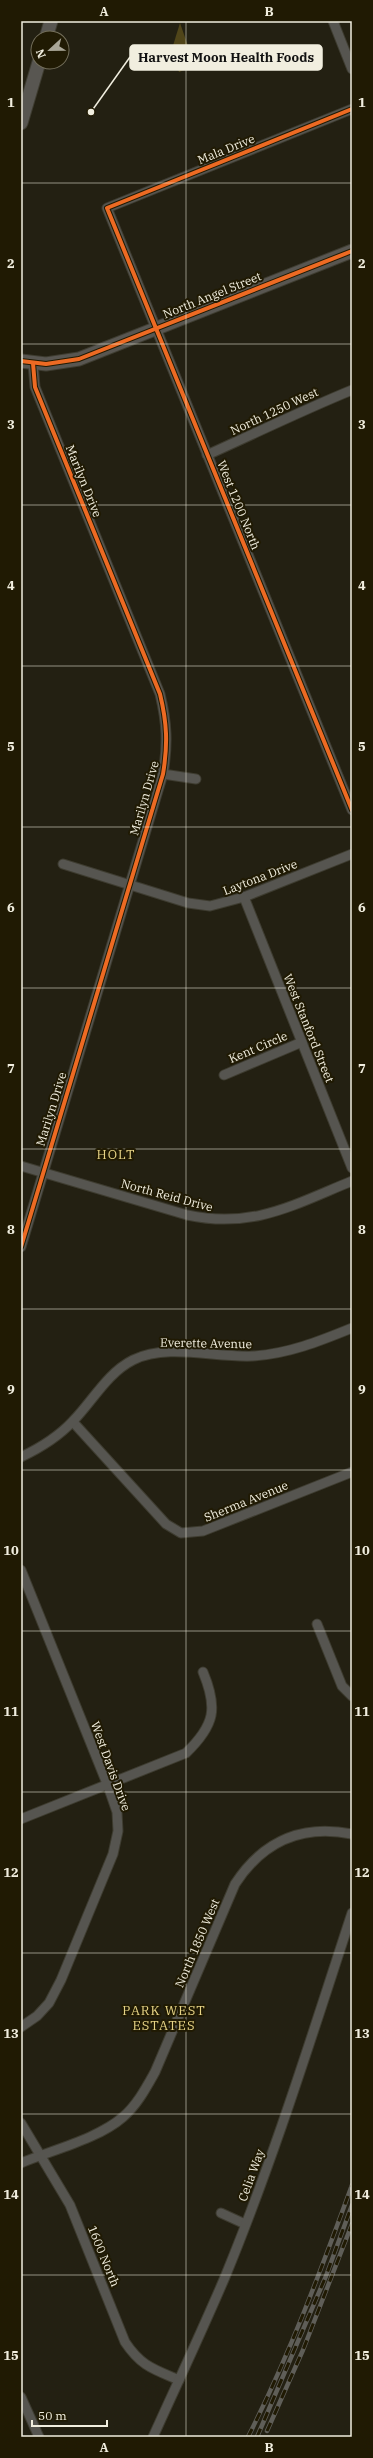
<svg xmlns="http://www.w3.org/2000/svg" width="373" height="2458" font-family="'IBM Plex Serif',serif">
<style>
.green{fill:#504519}
.lines{fill:none;stroke-linecap:round;stroke-linejoin:round}
.street-casing{stroke:#3e3c30;stroke-width:11}
.secondary-casing{stroke:#3e3c30;stroke-width:15}
.street{stroke:#565550;stroke-width:9}
.secondary{stroke:#585651;stroke-width:13}
.rail-casing{stroke:#5f5e58;stroke-width:4.5}
.rail{stroke:#201a03;stroke-width:3;stroke-dasharray:9;stroke-linecap:butt}
.cycleway-casing{stroke:#201a03;stroke-width:6}
.cycleway{stroke:#ed6a23;stroke-width:4}
.grid{fill:none;stroke:#f1eedf;stroke-width:1;stroke-opacity:0.55}
.labels{text-anchor:middle;dominant-baseline:central;stroke-width:4;stroke-linejoin:round;paint-order:stroke}
.street-label{font-size:12px;fill:#f1eedf;stroke:#201a03}
.neighbourhood-label{font-size:13px;letter-spacing:1px;fill:#e7d486;stroke:#201a03}
.leader{fill:none;stroke:#f1eedf;stroke-width:1.5}
.callout-dot{fill:#f1eedf;stroke:#201a03;stroke-width:1.5}
.callout{fill:#f1eedf;stroke:#f1eedf;stroke-width:1.5}
.callout-label{font-size:13px;text-anchor:middle;font-weight:bold;fill:#111}
.neatline{fill:none;stroke:#f1eedf;stroke-width:1.5}
.grid-label{font-size:13px;text-anchor:middle;font-weight:bold;fill:#f1eedf}
</style>
<rect width="100%" height="100%" fill="#232012"/>
<polygon class="green" points="180,23 195,66 179,72 171,52"/>
<g class="lines">
<defs>
<g id="street">
<polyline points="333,21 352,69"/>
<polyline points="352,109 107,208 352,810"/>
<path d="M207,455c49,-22 96,-45 145,-65"/>
<polyline points="163,774 196,779"/>
<polyline points="63,864 188,903 210,906 244,897 352,854"/>
<polyline points="244,897 352,1168"/>
<polyline points="224,1075 302,1042"/>
<path d="M21,1166l166,49c66,14 106,-10 165,-34"/>
<path d="M21,1247l142,-473c5,-30 4,-51 -3,-80l-125,-307 -2,-24"/>
<polyline points="73,1422 166,1524 181,1533 203,1531 352,1472"/>
<path d="M21,1457c19,-9 38,-21 52,-36 19,-19 34,-48 60,-61 35,-17 82,-2 120,-4 35,-2 67,-15 99,-28"/>
<polyline points="21,1570 108,1786 117,1812 118,1831 113,1854 61,1980 49,2003 37,2016 21,2027"/>
<polyline points="317,1624 342,1686 352,1696"/>
<path d="M21,1819l165,-66c29,-28 32,-45 17,-81"/>
<path d="M21,2123l49,82 55,137c16,24 28,27 54,38"/>
<path d="M21,2163c31,-13 77,-24 102,-46 14,-12 23,-29 32,-45l80,-188c28,-43 67,-60 117,-50"/>
<polyline points="221,2213 245,2224"/>
<polyline points="21,2397 39,2437"/>
<path d="M153,2437c24,-53 49,-106 72,-160 49,-119 87,-242 127,-364"/>
</g>
<g id="secondary">
<polyline points="46,38 51,21"/>
<polyline points="21,123 39,62"/>
<polyline points="21,361 46,364 79,359 352,251"/>
</g>
</defs>
<use href="#street" class="street-casing"/>
<use href="#secondary" class="secondary-casing"/>
<use href="#street" class="street"/>
<use href="#secondary" class="secondary"/>
<defs>
<g id="rail">
<polyline points="267,2431 303,2350 352,2224"/>
<path d="M248,2437c41,-81 73,-167 104,-252"/>
<polyline points="257,2437 326,2276 352,2205"/>
</g>
</defs>
<use href="#rail" class="rail-casing"/>
<use href="#rail" class="rail"/>
<defs>
<g id="cycleway">
<polyline points="352,109 107,208 352,810"/>
<polyline points="21,361 46,364 79,359 352,251"/>
<path d="M21,1247l142,-473c5,-30 4,-51 -3,-80l-125,-307 -2,-24"/>
</g>
</defs>
<use href="#cycleway" class="cycleway-casing"/>
<use href="#cycleway" class="cycleway"/>
</g>
<path class="grid" d="M186,21v2416M21,183h331M21,344h331M21,505h331M21,666h331M21,827h331M21,988h331M21,1149h331M21,1309h331M21,1470h331M21,1631h331M21,1792h331M21,1953h331M21,2114h331M21,2275h331"/>
<g class="labels">
<g class="street-label">
<text transform="translate(226 149) rotate(-22)">Mala Drive</text>
<text transform="translate(212 295) rotate(-22)">North Angel Street</text>
<text transform="translate(274 411) rotate(-25)">North 1250 West</text>
<text transform="translate(84 481) rotate(68)">Marilyn Drive</text>
<text transform="translate(239 505) rotate(68)">West 1200 North</text>
<text transform="translate(144 798) rotate(-74)">Marilyn Drive</text>
<text transform="translate(260 877) rotate(-21)">Laytona Drive</text>
<text transform="translate(309 1028) rotate(68)">West Stanford Street</text>
<text transform="translate(258 1047) rotate(-23)">Kent Circle</text>
<text transform="translate(51 1109) rotate(-73)">Marilyn Drive</text>
<text transform="translate(167 1195) rotate(15)">North Reid Drive</text>
<text transform="translate(206 1343) rotate(1)">Everette Avenue</text>
<text transform="translate(246 1501) rotate(-22)">Sherma Avenue</text>
<text transform="translate(111 1766) rotate(70)">West Davis Drive</text>
<text transform="translate(197 1943) rotate(-67)">North 1850 West</text>
<text transform="translate(251 2175) rotate(-70)">Celia Way</text>
<text transform="translate(104 2256) rotate(68)">1600 North</text>
</g>
<g class="neighbourhood-label">
<text x="116" y="1154">HOLT</text>
<text x="164" y="2010">PARK WEST<tspan x="164" dy="15">ESTATES</tspan></text>
</g>
</g>
<path class="leader" d="M91 112L130 57"/>
<circle class="callout-dot" cx="91" cy="112" r="4"/>
<rect class="callout" x="130" y="45" width="192" height="25" rx="4"/>
<g class="callout-label">
<text x="226" y="62">Harvest Moon Health Foods</text>
</g>
<rect width="373" height="2458" fill="none" stroke="#201a03" stroke-width="44"/>
<g transform="translate(50 50) rotate(248)"><circle r="19" fill="#201a03" stroke="#746f5b"/>
<path d="M0-3L7 15L0 10L-7 15Z" fill="#a9a697"/>
<text y="-6" font-size="11" font-weight="bold" text-anchor="middle" fill="#f1eedf">N</text>
</g>
<path d="M32 2420v6h75v-6" fill="none" stroke="#f1eedf" stroke-width="2"/>
<text x="38" y="2420" font-size="12" fill="#f1eedf" stroke="#201a03" stroke-width="3" paint-order="stroke">50 m</text>
<rect x="22" y="22" width="329" height="2414" class="neatline"/>
<g class="grid-label">
<text x="104" y="16">A</text>
<text x="269" y="16">B</text>
<text x="11" y="107">1</text>
<text x="362" y="107">1</text>
<text x="11" y="268">2</text>
<text x="362" y="268">2</text>
<text x="11" y="429">3</text>
<text x="362" y="429">3</text>
<text x="11" y="590">4</text>
<text x="362" y="590">4</text>
<text x="11" y="751">5</text>
<text x="362" y="751">5</text>
<text x="11" y="912">6</text>
<text x="362" y="912">6</text>
<text x="11" y="1073">7</text>
<text x="362" y="1073">7</text>
<text x="11" y="1234">8</text>
<text x="362" y="1234">8</text>
<text x="11" y="1394">9</text>
<text x="362" y="1394">9</text>
<text x="11" y="1555">10</text>
<text x="362" y="1555">10</text>
<text x="11" y="1716">11</text>
<text x="362" y="1716">11</text>
<text x="11" y="1877">12</text>
<text x="362" y="1877">12</text>
<text x="11" y="2038">13</text>
<text x="362" y="2038">13</text>
<text x="11" y="2199">14</text>
<text x="362" y="2199">14</text>
<text x="11" y="2360">15</text>
<text x="362" y="2360">15</text>
<text x="104" y="2452">A</text>
<text x="269" y="2452">B</text>
</g>
</svg>
